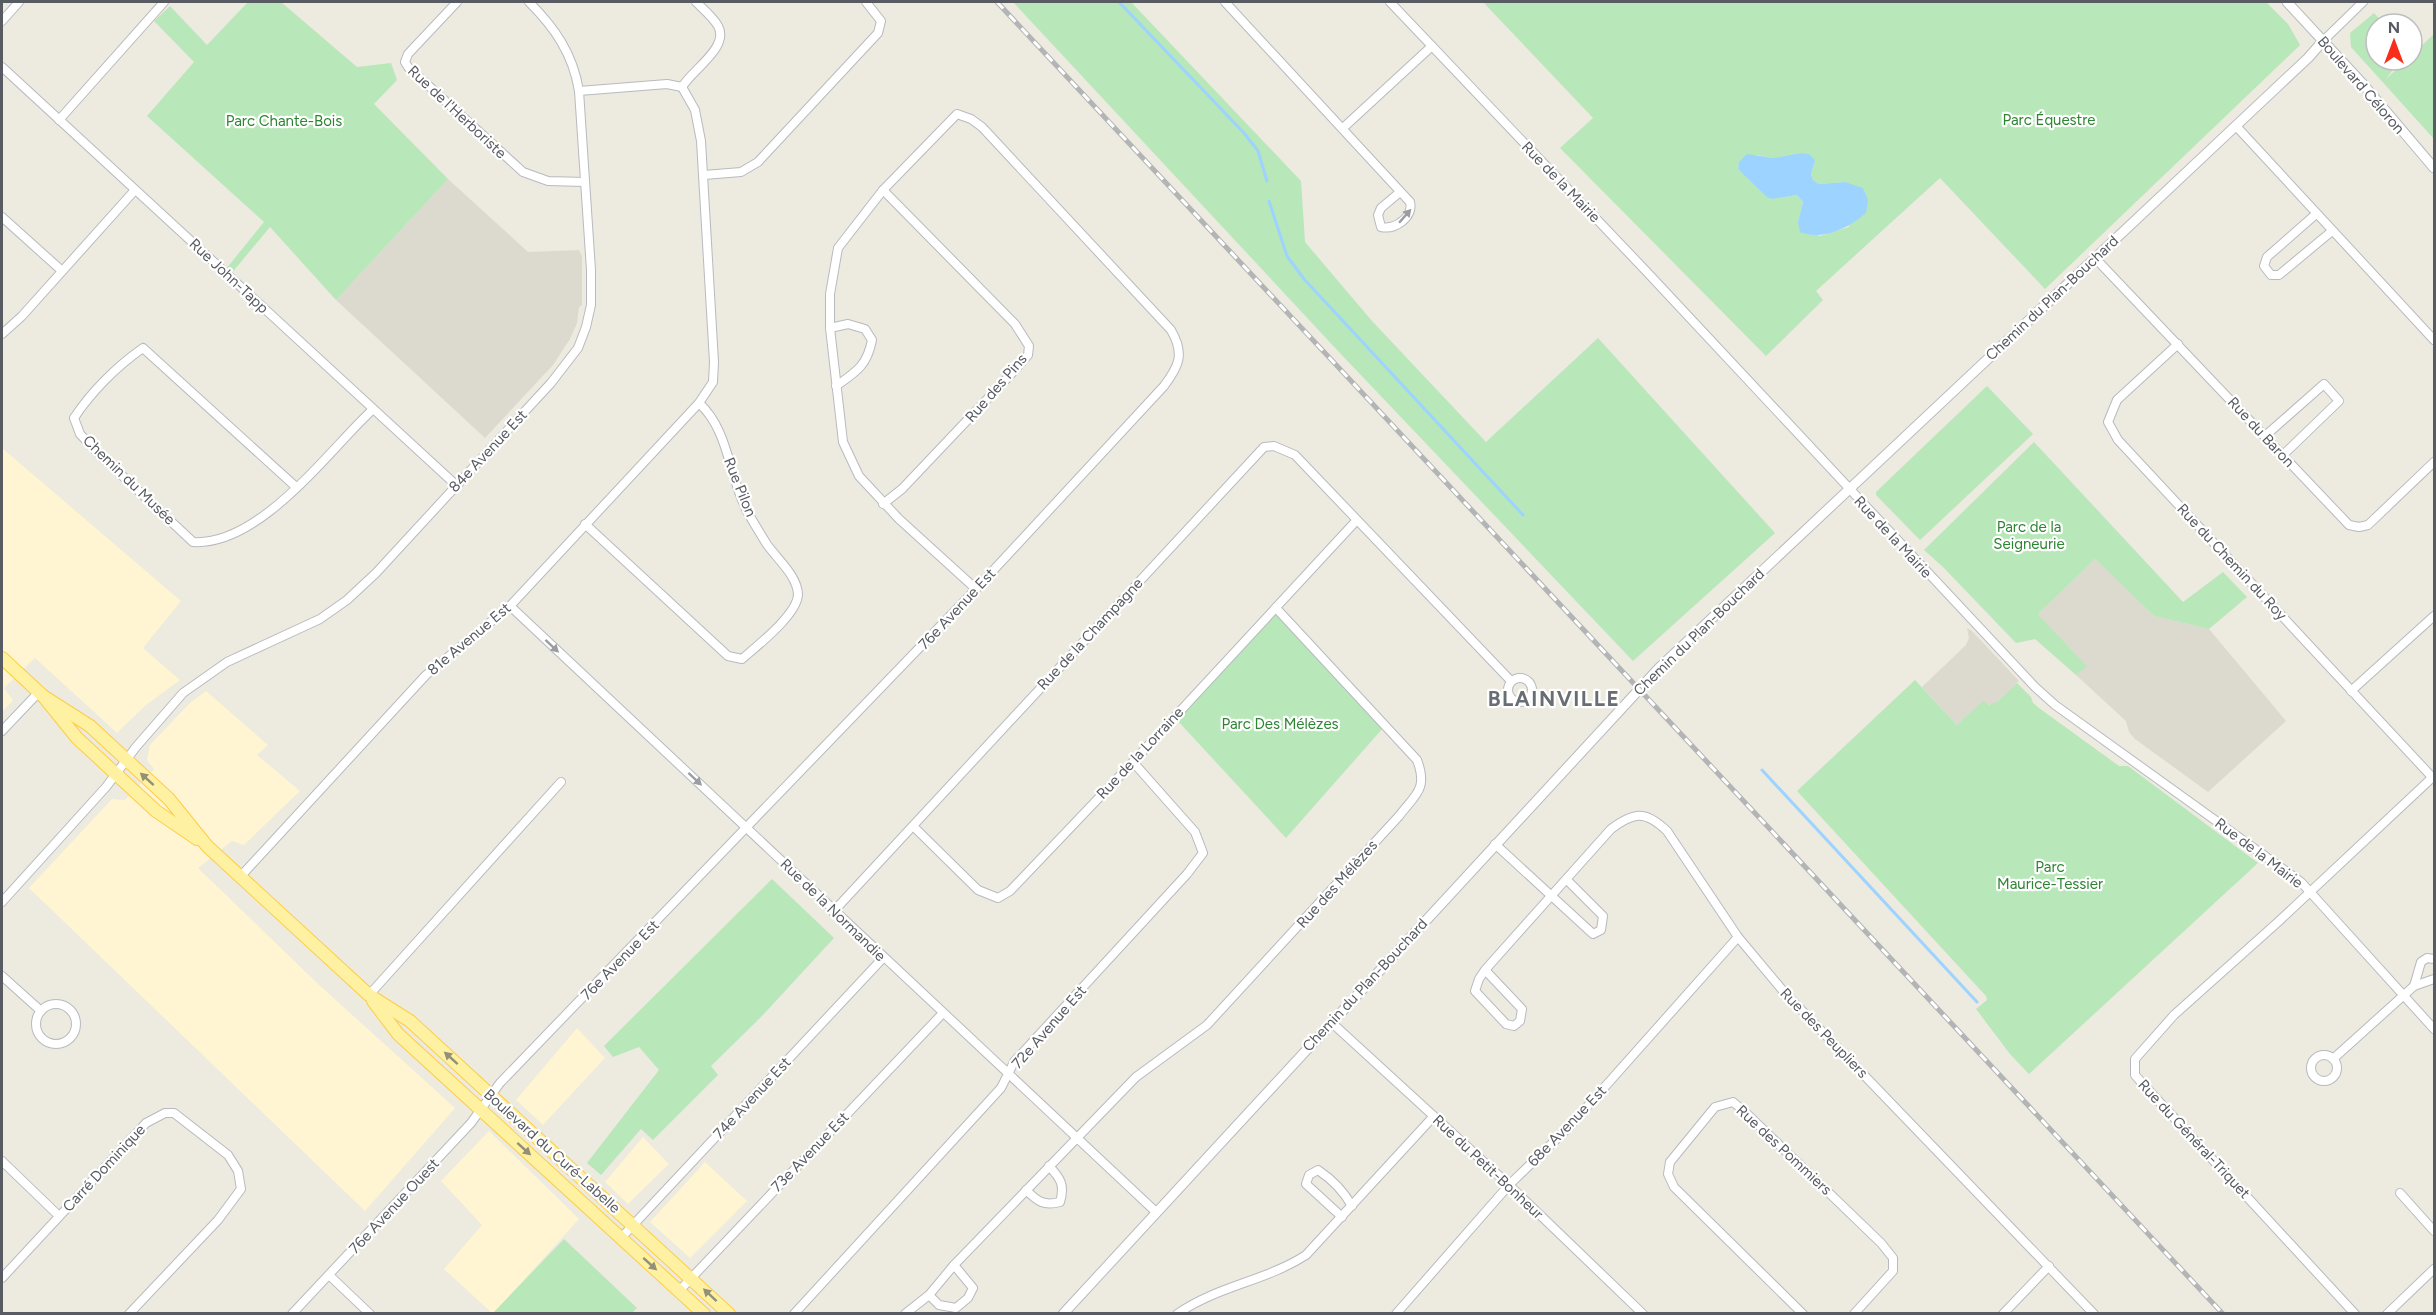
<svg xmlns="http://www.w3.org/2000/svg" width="2436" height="1315" font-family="Figtree,sans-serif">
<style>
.commercial{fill:#fff5d2}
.education{fill:#dcd9ce}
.green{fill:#b8e7b9;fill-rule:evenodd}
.water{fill:#9dd3ff}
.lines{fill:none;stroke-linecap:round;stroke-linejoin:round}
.stream{stroke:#9dd3ff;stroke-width:3}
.minor-casing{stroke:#b7bac0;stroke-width:10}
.tertiary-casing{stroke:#b7bac0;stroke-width:11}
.primary-casing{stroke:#fdcd47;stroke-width:14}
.minor{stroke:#fff;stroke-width:8}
.tertiary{stroke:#fff;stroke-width:9}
.primary{stroke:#fff1a2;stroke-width:12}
.rail-casing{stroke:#b3b4b5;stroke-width:5}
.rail{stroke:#fff;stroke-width:3;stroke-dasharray:9;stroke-linecap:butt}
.oneway{fill:#9b9da1}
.oneway2{fill:#929078}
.labels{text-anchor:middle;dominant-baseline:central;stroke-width:4.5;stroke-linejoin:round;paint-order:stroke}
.street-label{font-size:15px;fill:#585c62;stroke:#fff}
.park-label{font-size:15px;fill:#2d8532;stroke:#fff}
.district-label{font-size:21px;font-weight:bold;letter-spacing:1.5px;fill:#696e74;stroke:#fff}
</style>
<rect width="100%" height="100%" fill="#edeadf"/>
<g class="commercial">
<polygon points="2,448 181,601 143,648 180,680 146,705 117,733 35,658 4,688 13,700 2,712"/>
<polygon points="206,691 268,745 257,755 300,791 244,845 232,841 198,868 316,982 455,1108 365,1211 29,888 112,799 125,800 154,769 147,760 150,745 190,703"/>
<polygon points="577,1028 605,1058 543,1125 516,1100"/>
<polygon points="489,1131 579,1219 493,1314 444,1269 482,1225 441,1181"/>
<polygon points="643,1137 669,1164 628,1204 605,1182"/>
<polygon points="705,1162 747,1201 690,1258 650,1222"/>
</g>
<g class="education">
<polygon points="448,179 528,252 579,250 582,256 582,305 579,307 577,323 570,339 553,365 485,438 336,300"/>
<polygon points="2095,559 2154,616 2209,629 2286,721 2208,792 2135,739 2129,732 2126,721 2076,675 2086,665 2038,614"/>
<polygon points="1967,628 1972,631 2019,681 1997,702 1992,705 1986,704 1957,725 1922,687 1966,645 1969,638"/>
</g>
<g class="green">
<polygon points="248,2 281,2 357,67 391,63 397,80 374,104 448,179 336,300 270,227 230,275 226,269 264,222 147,116 194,62 154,21 170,6 207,45"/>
<polygon points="1013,2 1131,2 1301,181 1305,242 1372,321 1486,442 1598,338 1775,533 1633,661 1339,352"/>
<path d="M1483,2h783l22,22 12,21 -255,244 -105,-111 -124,113 7,9 -57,56 -206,-208 33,-30zM1800,153l15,7 -4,14 2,6 6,4 26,-2 4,45 -29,9 -22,-14 5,-20 -6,-7 -24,4 -35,-30 1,-7 18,-7 17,3z"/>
<polygon points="2374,13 2384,24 2376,24 2376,60 2400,60 2386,79 2407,60 2412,60 2412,55 2434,34 2434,139 2351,47 2350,33"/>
<polygon points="1987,386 2033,434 1920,540 1876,495 1876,492"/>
<polygon points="2034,442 2183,602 2223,572 2247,597 2209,629 2154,616 2095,559 2038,614 2087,666 2076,675 2035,639 2016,643 1943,567 1924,550"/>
<polygon points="1277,612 1383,728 1286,838 1177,720"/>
<polygon points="1915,680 1957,725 1983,701 1989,705 1997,702 2017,683 2031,697 2033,703 2039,708 2119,766 2128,766 2258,863 2029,1074 2010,1054 1976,1009 1987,1000 1986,996 1797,791"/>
<polygon points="772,879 834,938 761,1017 711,1066 718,1075 653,1140 641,1129 601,1175 587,1163 659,1070 639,1047 613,1057 604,1046"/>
<polygon points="564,1239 637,1308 632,1313 493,1313"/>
</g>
<path class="water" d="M1800,153l9,1 6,6 -4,14 2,6 6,4 26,-2 18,6 5,12 -2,13c-17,15 -43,28 -66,19l-2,-10 5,-20 -6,-7 -24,4 -6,-2 -29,-28 1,-7 8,-8 27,4z"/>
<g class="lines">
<g class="stream">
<polyline points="1119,2 1244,133 1258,151 1267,181"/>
<polyline points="1269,201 1287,256 1304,279 1523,515"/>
<polyline points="1762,770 1977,1002"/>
</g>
<defs>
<g id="minor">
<polyline points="457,2 408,54 405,62 408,67 523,172 548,181 585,182"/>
<path d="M1225,2l185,200c4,15 -15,28 -29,25l-3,-12 3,-7 19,-16"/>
<polyline points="1390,2 1646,271 2035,687 2055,705 2301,882 2434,1029"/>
<polyline points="2,21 19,2"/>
<polyline points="2323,41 2363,2"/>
<polyline points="2,67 456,485"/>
<path d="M682,87c10,-17 48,-40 36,-61 -5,-9 -15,-17 -22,-24"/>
<polyline points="579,91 667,84 682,87"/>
<polyline points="59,120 164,2"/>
<polyline points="2236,126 2434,340"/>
<polyline points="1343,128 1432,46"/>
<polyline points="704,175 741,172 758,162 878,33 881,21 866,2"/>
<polyline points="883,190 1015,324 1029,346 1028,355 1012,373 902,489 883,504"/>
<polyline points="2316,214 2267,257 2264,266 2271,275 2279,275 2332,231"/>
<polyline points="2,217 61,270"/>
<polyline points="2095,258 2349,525 2359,527 2368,525 2434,462"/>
<path d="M830,328l18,-4 17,5 7,11c-5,26 -16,32 -36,46"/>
<polyline points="2,334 22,316 135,190"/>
<polyline points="2178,344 2117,400 2108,422 2118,440 2432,777"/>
<polyline points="2265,436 2324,384 2339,401 2283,455"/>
<path d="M296,487l-153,-139c-26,18 -52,44 -69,70l6,16 18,19 95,89c63,4 128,-81 169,-122l11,-11"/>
<path d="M585,524l143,132 14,3c15,-13 56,-45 56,-65 -1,-19 -22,-36 -32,-51 -6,-10 -13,-21 -19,-32 -18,-34 -18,-81 -48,-108"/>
<polyline points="510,606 1156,1212"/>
<circle cx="1520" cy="690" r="12"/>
<polyline points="2351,691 2434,616"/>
<polyline points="2,731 39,692"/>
<polyline points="913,826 978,890 998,898 1010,891 1133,762 1356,521"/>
<polyline points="1495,844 1593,934 1601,930 1603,916 1567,880"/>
<polyline points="240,877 426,675 510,606 699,403 713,382 714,362 701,141 695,110 682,87"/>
<path d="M2,902l104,-115 30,-40 47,-54 44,-31 93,-43 27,-19 29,-27 175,-190 27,-35 8,-21 5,-22v-35l-12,-179c-6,-37 -24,-63 -50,-89"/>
<polyline points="833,912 1264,447 1274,446 1295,455 1511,681"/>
<path d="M1485,970l37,39 -2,12 -6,5 -8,-2 -31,-33 4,-12 6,-9 126,-141c23,-17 34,-19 56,2l71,106 46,55 310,322"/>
<polyline points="2,976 41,1011"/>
<polyline points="2414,986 2421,962 2427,958 2434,959"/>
<polyline points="369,995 561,782"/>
<circle cx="56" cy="1024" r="20"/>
<polyline points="1331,1022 1509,1185 1643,1314"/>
<circle cx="2324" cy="1068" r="13"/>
<polyline points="2333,1059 2414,986 2434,979"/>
<polyline points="2,1161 59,1216"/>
<path d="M1026,1190c12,12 18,16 34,12 5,-17 1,-23 -11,-36"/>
<polyline points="2400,1193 2434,1231"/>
<path d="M1342,1217l-36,-33 3,-9 9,-5c15,10 25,20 34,36"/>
<polyline points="621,1238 883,958"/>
<polyline points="329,1275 370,1314"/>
<polyline points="2,1278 146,1123 165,1113 174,1113 228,1155 238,1171 241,1189 218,1220 129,1314"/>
<polyline points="679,1291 942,1014"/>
<polyline points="929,1295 939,1305 956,1308 968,1298 973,1288 954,1265"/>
<path d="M292,1314l179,-191 29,-40 476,-494 188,-203c15,-20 21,-32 7,-56l-189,-203 -11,-8 -14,-5 -74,76 -45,58 -8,46v34l13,114 16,34 40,43 77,70"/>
<polyline points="794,1314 1001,1088 1014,1062 1187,874 1203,853 1195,832 1133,762"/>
<path d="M905,1314l24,-19 25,-30 182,-188 71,-52 192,-209c17,-22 29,-27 18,-56l-141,-152"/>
<path d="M1177,1314c40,-28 89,-33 129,-59l127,-138"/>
<polyline points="1396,1314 1509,1185 1570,1126 1738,937"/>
<polyline points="1803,1314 1674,1187 1668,1174 1670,1162 1715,1107 1733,1102 1744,1111 1881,1243 1893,1258 1893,1271 1854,1314"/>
<polyline points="2003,1314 2049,1266"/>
<polyline points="2355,1314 2142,1083 2135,1075 2135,1059 2174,1015 2278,922 2434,776"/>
<polyline points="2387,1314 2434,1269"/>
</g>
<g id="tertiary">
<polyline points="2287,2 2362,83 2434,168"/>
<polyline points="1063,1314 1659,668 2308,58 2323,41"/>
</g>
<g id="primary">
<polyline points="2,658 43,696 77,738 116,774 156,811 197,839"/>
<polyline points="43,696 90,726 169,799 207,846 357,984 369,995 410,1021 729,1314"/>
<polyline points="373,1001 398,1034 704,1314"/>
</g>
</defs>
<use href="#minor" class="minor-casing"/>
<use href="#tertiary" class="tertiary-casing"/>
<use href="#primary" class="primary-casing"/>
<use href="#minor" class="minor"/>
<use href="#tertiary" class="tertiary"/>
<use href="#primary" class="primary"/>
<defs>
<polyline id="rail" points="997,2 2223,1314"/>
</defs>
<use href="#rail" class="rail-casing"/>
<use href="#rail" class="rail"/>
</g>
<defs><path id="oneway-solid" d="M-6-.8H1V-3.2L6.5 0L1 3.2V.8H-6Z" transform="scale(1.5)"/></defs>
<g class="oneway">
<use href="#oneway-solid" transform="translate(1405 216) rotate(-49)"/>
<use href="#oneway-solid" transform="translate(552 646) rotate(43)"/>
<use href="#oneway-solid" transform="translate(695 779) rotate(43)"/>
</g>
<g class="oneway2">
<use href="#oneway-solid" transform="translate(147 779) rotate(-138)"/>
<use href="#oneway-solid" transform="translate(451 1058) rotate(-138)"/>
<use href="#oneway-solid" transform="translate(524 1149) rotate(42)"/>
<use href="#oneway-solid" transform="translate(650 1264) rotate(42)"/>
<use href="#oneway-solid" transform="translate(710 1295) rotate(-137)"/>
</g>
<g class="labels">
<g class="street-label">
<text transform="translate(2361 85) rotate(49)">Boulevard Céloron</text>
<text transform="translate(457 112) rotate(43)">Rue de l'Herboriste</text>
<text transform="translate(1561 182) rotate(46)">Rue de la Mairie</text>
<text transform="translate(229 276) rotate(43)">Rue John-Tapp</text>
<text transform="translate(2052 298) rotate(-43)">Chemin du Plan-Bouchard</text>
<text transform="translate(996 388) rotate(-49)">Rue des Pins</text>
<text transform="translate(2261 432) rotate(47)">Rue du Baron</text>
<text transform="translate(488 451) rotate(-47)">84e Avenue Est</text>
<text transform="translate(129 480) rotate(44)">Chemin du Musée</text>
<text transform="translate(740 487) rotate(68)">Rue Pilon</text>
<text transform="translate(1893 537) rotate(47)">Rue de la Mairie</text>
<text transform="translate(2232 562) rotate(47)">Rue du Chemin du Roy</text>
<text transform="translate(957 609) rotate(-47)">76e Avenue Est</text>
<text transform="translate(1699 632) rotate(-44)">Chemin du Plan-Bouchard</text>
<text transform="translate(1090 634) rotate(-47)">Rue de la Champagne</text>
<text transform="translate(469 639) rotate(-40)">81e Avenue Est</text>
<text transform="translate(1140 753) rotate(-47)">Rue de la Lorraine</text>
<text transform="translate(2259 853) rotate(37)">Rue de la Mairie</text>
<text transform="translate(1337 884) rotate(-48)">Rue des Mélèzes</text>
<text transform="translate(833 910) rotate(44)">Rue de la Normandie</text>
<text transform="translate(620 960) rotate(-46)">76e Avenue Est</text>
<text transform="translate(1365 985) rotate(-47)">Chemin du Plan-Bouchard</text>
<text transform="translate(1049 1027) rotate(-49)">72e Avenue Est</text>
<text transform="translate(1824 1033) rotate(46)">Rue des Peupliers</text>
<text transform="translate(752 1098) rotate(-47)">74e Avenue Est</text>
<text transform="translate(1567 1126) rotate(-46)">68e Avenue Est</text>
<text transform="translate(2194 1139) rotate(47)">Rue du Général-Triquet</text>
<text transform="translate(1784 1150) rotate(43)">Rue des Pommiers</text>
<text transform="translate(552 1151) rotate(42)">Boulevard du Curé-Labelle</text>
<text transform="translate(810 1152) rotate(-46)">73e Avenue Est</text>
<text transform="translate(1488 1167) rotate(43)">Rue du Petit-Bonheur</text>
<text transform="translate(104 1168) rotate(-47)">Carré Dominique</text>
<text transform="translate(394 1206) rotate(-47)">76e Avenue Ouest</text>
</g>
<g class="park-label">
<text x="2049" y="120">Parc Équestre</text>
<text x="284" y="121">Parc Chante-Bois</text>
<text x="2029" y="527">Parc de la<tspan x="2029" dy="17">Seigneurie</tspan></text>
<text x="1280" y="724">Parc Des Mélèzes</text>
<text x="2050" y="867">Parc<tspan x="2050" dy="17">Maurice-Tessier</tspan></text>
</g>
<g class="district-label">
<text x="1554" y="698">BLAINVILLE</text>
</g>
</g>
<rect width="2436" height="1315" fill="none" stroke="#585c62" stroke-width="6"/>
<g transform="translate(2394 42)"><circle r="28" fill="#ffffff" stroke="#bcbec0" stroke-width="1.5"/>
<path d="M0-4.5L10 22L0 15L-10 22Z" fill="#f82e1a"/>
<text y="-9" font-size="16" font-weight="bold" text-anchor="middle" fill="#585c62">N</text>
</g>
</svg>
